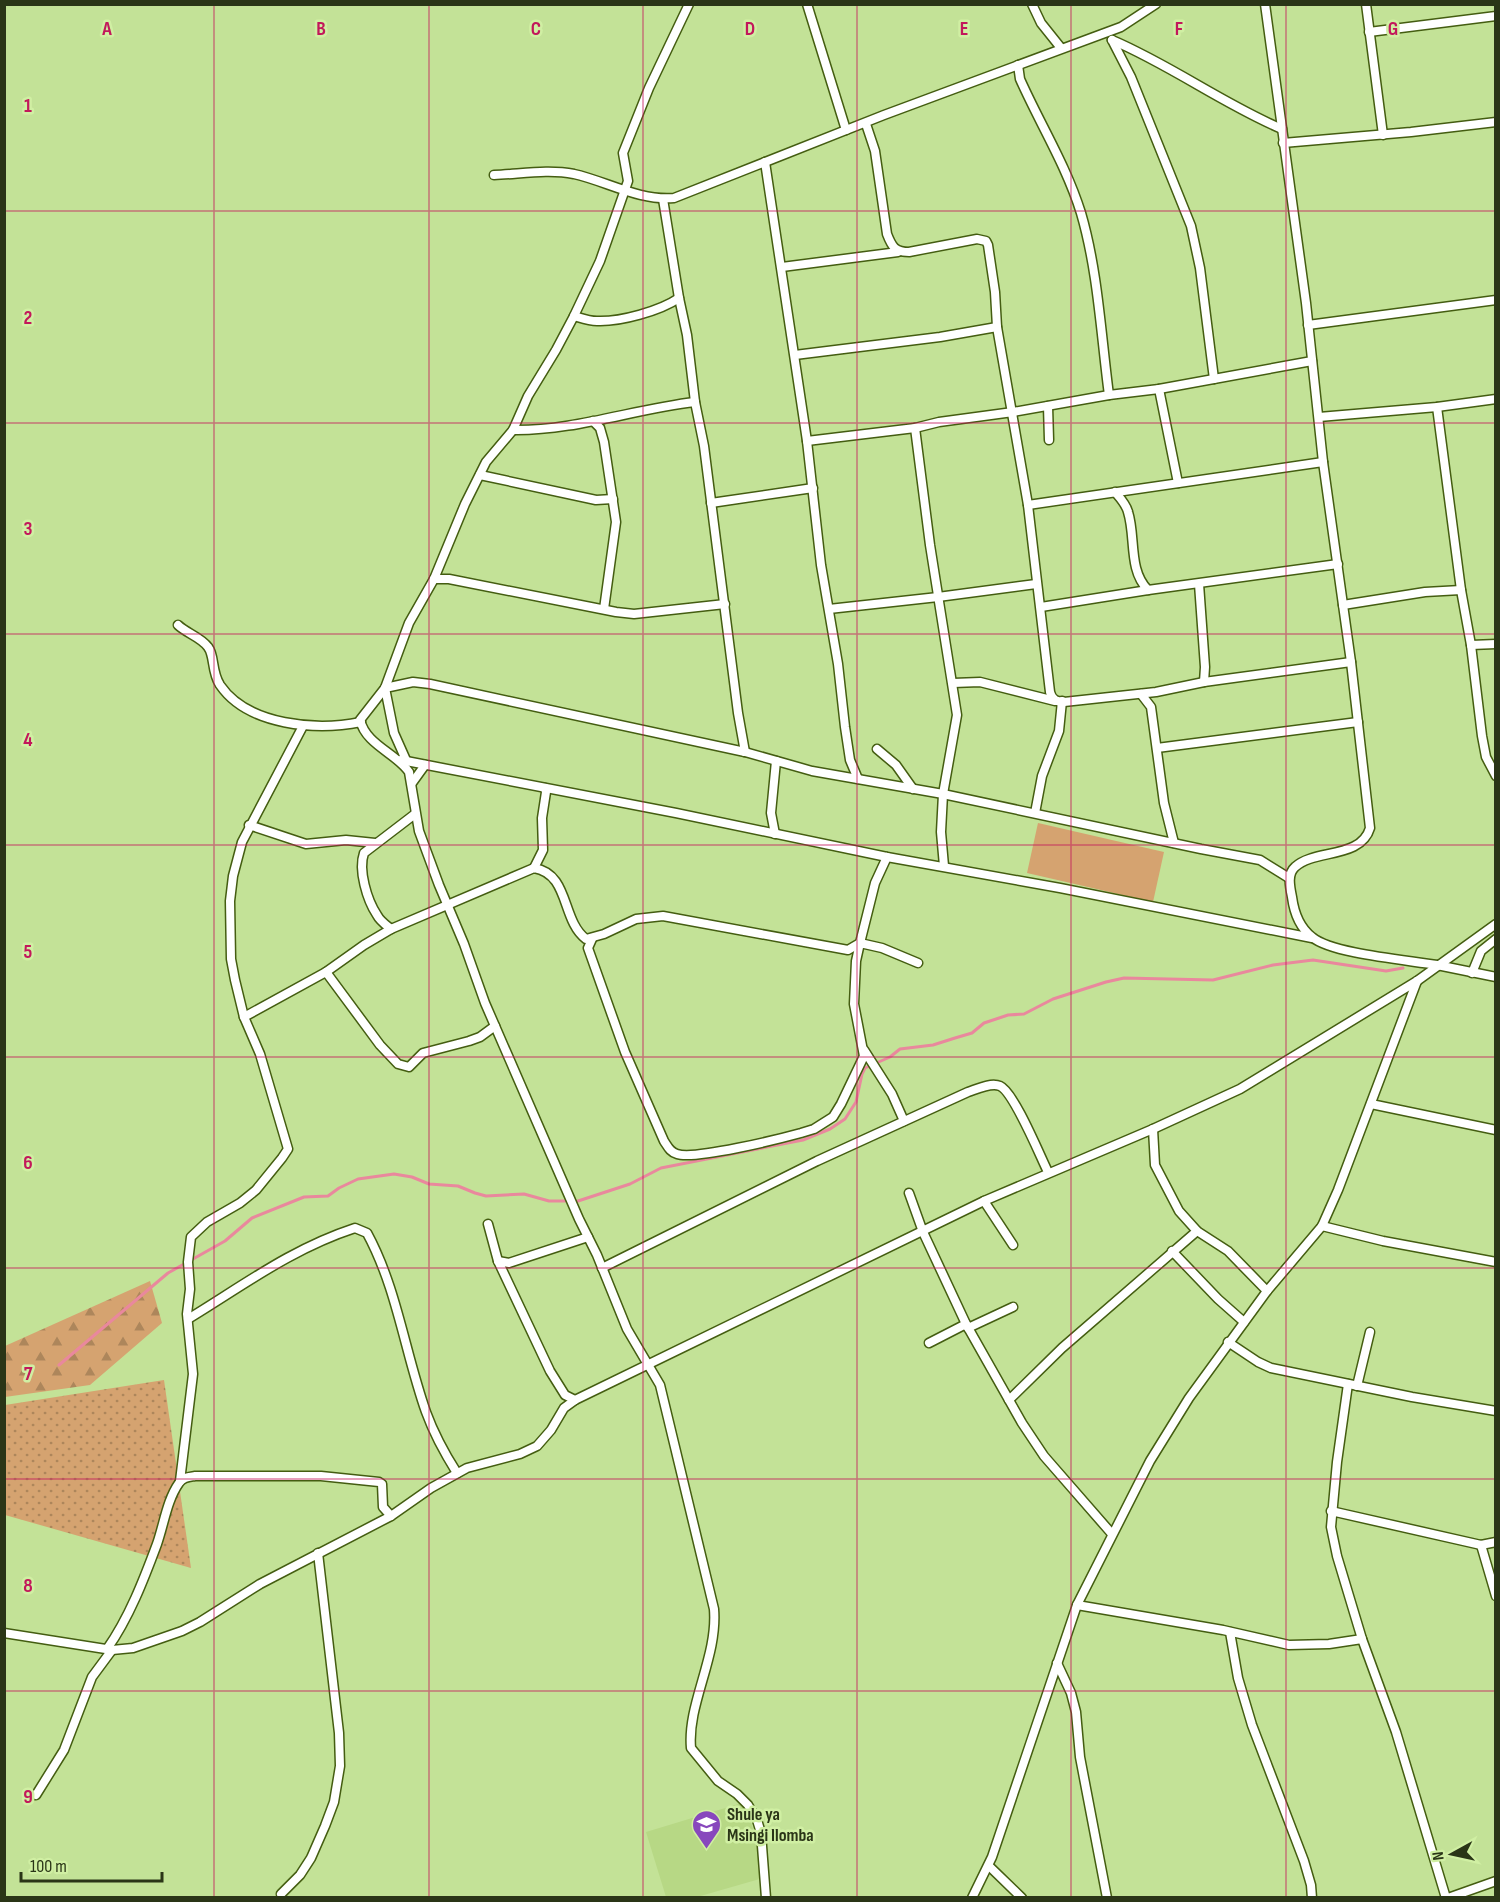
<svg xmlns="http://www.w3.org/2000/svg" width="1500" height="1902" font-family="'Sofia Sans Condensed',sans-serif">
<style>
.built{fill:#b7d885}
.grass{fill:url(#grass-dots)}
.forest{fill:url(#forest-firs)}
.garden{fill:#d5a370}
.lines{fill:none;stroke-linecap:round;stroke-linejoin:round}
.stream{stroke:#e9889d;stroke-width:3}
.street-casing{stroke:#445d11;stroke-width:11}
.street{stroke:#fff;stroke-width:8}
.grid{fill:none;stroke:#c2185b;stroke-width:1.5;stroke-opacity:0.55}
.labels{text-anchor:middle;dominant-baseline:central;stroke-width:5;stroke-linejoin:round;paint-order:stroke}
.poi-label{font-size:18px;font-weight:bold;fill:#2a3517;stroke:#d0efa3;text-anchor:start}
.grid-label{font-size:20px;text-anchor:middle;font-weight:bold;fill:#c2185b;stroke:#d0efa3;stroke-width:5;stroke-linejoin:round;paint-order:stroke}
</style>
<defs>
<pattern id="grass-dots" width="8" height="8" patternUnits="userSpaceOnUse" patternTransform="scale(1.5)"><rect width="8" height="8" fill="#d5a370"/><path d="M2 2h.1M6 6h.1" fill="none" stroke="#ad865b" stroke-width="1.8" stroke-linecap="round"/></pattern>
<pattern id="forest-firs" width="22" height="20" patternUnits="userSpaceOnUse" patternTransform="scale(1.5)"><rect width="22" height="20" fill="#d5a370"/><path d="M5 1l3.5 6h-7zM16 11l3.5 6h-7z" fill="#ad865b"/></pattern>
</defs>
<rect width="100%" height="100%" fill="#c3e297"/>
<polygon class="built" points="745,1802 767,1877 697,1897 666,1897 646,1832"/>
<polygon class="grass" points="164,1380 191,1568 5,1515 5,1405"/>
<polygon class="forest" points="150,1281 162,1323 90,1385 5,1397 5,1346"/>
<polygon class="garden" points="1038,823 1164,852 1153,902 1027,873"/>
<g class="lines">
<g class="stream">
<polyline points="575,1202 630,1184 661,1168 803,1140 830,1129 845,1119 856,1102 862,1074 865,1068 890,1057 900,1049 933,1045 955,1038 972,1033 984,1023 1008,1015 1024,1014 1053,999 1106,982 1124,978 1213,980 1273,965 1313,960 1386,971 1403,968"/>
<polyline points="59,1365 168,1273 225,1241 252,1218 304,1197 328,1196 339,1188 358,1179 394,1174 412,1177 429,1184 458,1186 475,1193 486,1196 524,1194 549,1201 567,1201"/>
</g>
<defs>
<g id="street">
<path d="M689,4l-40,84 -26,65 5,28 -28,80 -26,55 -18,34 -28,46 -15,34 -27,32 -21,42 -31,75 -25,44 -24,65 -25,32c6,25 36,33 49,52l10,59 20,54 25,59 21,59 94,216 18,36 30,74 33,56 54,224c4,48 -27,95 -23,139l27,33 19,13 11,11 9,15 4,13 5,65"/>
<polyline points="807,4 846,130"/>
<polyline points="1032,4 1041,23 1061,48"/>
<path d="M1265,4l41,299 17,159 28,200 19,166c-9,31 -56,21 -75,39 -8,7 -5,20 -3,30 2,15 7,30 20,40 20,17 96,23 125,28 19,4 39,8 59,12"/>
<polyline points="1366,4 1383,135"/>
<polyline points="1369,32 1496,16"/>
<polyline points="1112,40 1131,77 1191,226 1200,268 1214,379"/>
<path d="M1112,40c59,25 111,64 170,89"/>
<path d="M1018,65l2,14c20,45 46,86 61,134 17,58 20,122 28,182"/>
<path d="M866,124l9,27 12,83c5,13 8,18 22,18l68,-13 9,2 2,4 7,47 2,35 31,178 22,187c2,8 7,10 14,10l92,-10 48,-10 147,-20"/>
<polyline points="1283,143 1411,132 1496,122"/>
<polyline points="765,162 807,441 821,565 838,664 845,727 850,760 858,779"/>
<path d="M494,175c27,-1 54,-6 80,-1 32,7 65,27 100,24l210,-83 237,-88 35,-23"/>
<polyline points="663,199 679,298 687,335 695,402 704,446 738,713 745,752"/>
<polyline points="782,267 898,252"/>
<path d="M574,316c7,2 15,5 23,5 23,1 63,-10 82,-23"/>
<polyline points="1308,325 1496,300"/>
<polyline points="795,355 940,337 997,327"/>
<polyline points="1159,389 1178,483"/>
<polyline points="1048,406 1049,440"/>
<polyline points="1437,407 1461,590 1471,645 1482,736 1486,757 1496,776"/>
<polyline points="1319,417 1437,407 1496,399"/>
<polyline points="593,421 600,428 604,442 616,522 604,609"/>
<polyline points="915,428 930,545 957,715 943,794 941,832 944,866"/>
<path d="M513,430c61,1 121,-21 182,-28"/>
<polyline points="807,441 915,428 939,422 1013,412 1109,395 1159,389 1312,361"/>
<polyline points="480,475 596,500 613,499"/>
<path d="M1115,492c5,6 11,12 13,20 8,25 0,58 20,78"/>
<polyline points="711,503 813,488"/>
<polyline points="1028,505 1323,462"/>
<polyline points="434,579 449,579 616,612 634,614 725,604"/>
<polyline points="1199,584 1205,667 1204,682"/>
<polyline points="1343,605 1425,592 1461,590"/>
<polyline points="1041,607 1148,590 1338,564"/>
<polyline points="829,609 938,597 1036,584"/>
<path d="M178,625c8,8 23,12 30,22 7,9 3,24 12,38 28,41 97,46 141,37"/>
<polyline points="1471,645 1496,644"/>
<polyline points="953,683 980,682 1055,701"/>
<polyline points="1141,694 1151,707 1164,803 1174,843"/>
<polyline points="1157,748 1358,722"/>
<polyline points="877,749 896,765 913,789"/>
<polyline points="401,760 676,813 887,857 1060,888 1312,938"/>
<polyline points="406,760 394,733 385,688 413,682 430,684 745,752 812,771 943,794 1201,849 1260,860 1289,878"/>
<polyline points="412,783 425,765"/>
<polyline points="1035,813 1042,776 1059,731 1062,701"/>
<polyline points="249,825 306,844 346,840 375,843"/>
<polyline points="775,834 771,813 776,761"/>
<polyline points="534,868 543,850 542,818 546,792 545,788"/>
<path d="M391,929c-5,-4 -11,-8 -14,-14 -10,-15 -19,-45 -13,-62l51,-39"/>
<path d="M592,939l-4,9 37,104 39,89c4,6 6,11 13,13 18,6 102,-15 124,-21l13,-4 19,-12 8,-13 23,-48 -10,-52 2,-43 4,-18 22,5 36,15"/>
<polyline points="326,972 380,1045 398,1064 409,1067 423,1053 469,1041 480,1037 495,1026"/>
<polyline points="1472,973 1481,951 1496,939"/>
<path d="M244,1017l82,-45 38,-27 27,-16 143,-61c36,6 27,52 52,71l18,-5 32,-15 27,-3 185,34 12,-7 15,-60 12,-26"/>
<polyline points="864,1050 892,1094 904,1121"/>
<polyline points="1371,1104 1496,1130"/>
<polyline points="1153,1129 1155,1165 1179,1211 1197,1231 1228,1251 1267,1291"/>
<polyline points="909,1193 923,1232 966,1324 1022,1423 1044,1456 1112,1534"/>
<polyline points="984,1201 1013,1245"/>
<polyline points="488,1224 498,1261 550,1371 565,1395 575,1400"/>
<polyline points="1322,1226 1383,1241 1496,1262"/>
<polyline points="1172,1251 1218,1299 1244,1322"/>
<polyline points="498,1261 509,1263 588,1237"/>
<path d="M602,1268l215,-107 151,-69c9,-3 23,-10 32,-6 14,6 40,70 48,86"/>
<path d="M188,1319c56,-34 103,-70 167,-91l12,5c30,55 38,120 59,179 8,22 19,42 31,61"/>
<polyline points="968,1328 1013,1307"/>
<polyline points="1228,1342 1258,1362 1271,1368 1412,1397 1496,1411"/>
<polyline points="929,1343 966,1324"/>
<polyline points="1348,1384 1337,1462 1331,1527 1337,1556 1362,1639 1396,1732 1446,1898"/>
<polyline points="1357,1386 1370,1332"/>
<polyline points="1009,1400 1062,1348 1197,1231"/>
<polyline points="180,1481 193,1374 187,1314 190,1289 188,1262 191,1237 207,1222 240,1203 256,1190 282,1158 288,1149 260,1054 244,1017 235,980 231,959 230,901 233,876 242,842 303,726"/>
<polyline points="1331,1511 1481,1545 1496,1542"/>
<polyline points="1481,1545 1496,1596"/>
<polyline points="1077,1605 1223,1630 1289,1645 1329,1644 1362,1639"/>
<polyline points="1230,1632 1238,1678 1252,1725 1304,1861 1311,1885 1312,1898"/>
<polyline points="4,1633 112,1650 133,1648 182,1631 200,1622 260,1584 391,1516 431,1488 467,1468 520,1454 537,1446 551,1430 564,1408 575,1400 984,1201 1153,1129 1240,1089 1417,981 1496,924"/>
<path d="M107,1649c22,-31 37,-70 50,-105 7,-20 10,-44 22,-61 4,-6 10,-6 16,-7h126l58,6 3,2 1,23 8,9"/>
<polyline points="1057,1663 1071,1693 1076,1712 1080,1757 1107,1898"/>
<polyline points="36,1795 64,1750 92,1677 112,1650"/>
<polyline points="989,1866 1022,1898"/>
<polyline points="281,1894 300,1875 311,1858 325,1826 334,1802 340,1766 339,1733 318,1553"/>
<polyline points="972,1898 992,1857 1077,1605 1150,1461 1189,1398 1267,1291 1322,1226 1338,1190 1417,981"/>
<polyline points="1448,1898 1496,1881"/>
</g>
</defs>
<use href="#street" class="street-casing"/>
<use href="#street" class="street"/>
</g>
<path class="grid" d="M214,4v1894M429,4v1894M643,4v1894M857,4v1894M1071,4v1894M1286,4v1894M4,211h1492M4,423h1492M4,634h1492M4,845h1492M4,1057h1492M4,1268h1492M4,1479h1492M4,1691h1492"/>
<defs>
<symbol id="school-pin" viewBox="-11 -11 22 30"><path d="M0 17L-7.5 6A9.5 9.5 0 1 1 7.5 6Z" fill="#8848bd" stroke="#d0efa3"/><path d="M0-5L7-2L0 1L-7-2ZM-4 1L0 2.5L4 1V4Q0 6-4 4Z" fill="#fff"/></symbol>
</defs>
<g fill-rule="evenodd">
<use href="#school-pin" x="690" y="1808" width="33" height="45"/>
</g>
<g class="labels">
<g class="poi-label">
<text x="727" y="1814">Shule ya<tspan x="727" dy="21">Msingi Ilomba</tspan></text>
</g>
</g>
<g class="grid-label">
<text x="107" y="35">A</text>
<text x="321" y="35">B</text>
<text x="536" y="35">C</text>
<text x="750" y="35">D</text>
<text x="964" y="35">E</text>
<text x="1179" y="35">F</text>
<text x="1393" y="35">G</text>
<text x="28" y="112">1</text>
<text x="28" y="324">2</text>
<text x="28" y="535">3</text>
<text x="28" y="746">4</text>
<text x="28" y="958">5</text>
<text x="28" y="1169">6</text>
<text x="28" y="1380">7</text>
<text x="28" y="1592">8</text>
<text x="28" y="1803">9</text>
</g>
<rect width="1500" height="1902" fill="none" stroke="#2a3517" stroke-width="12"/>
<g transform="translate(1452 1854) rotate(262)" stroke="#d0efa3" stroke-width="4.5" paint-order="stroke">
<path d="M0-4.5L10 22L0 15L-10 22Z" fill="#2a3517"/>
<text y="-9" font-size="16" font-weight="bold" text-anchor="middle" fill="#2a3517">N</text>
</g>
<path d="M21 1872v9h141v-9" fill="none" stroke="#2a3517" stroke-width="3"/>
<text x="30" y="1872" font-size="18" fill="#2a3517" stroke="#d0efa3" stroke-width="4.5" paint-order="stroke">100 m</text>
</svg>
